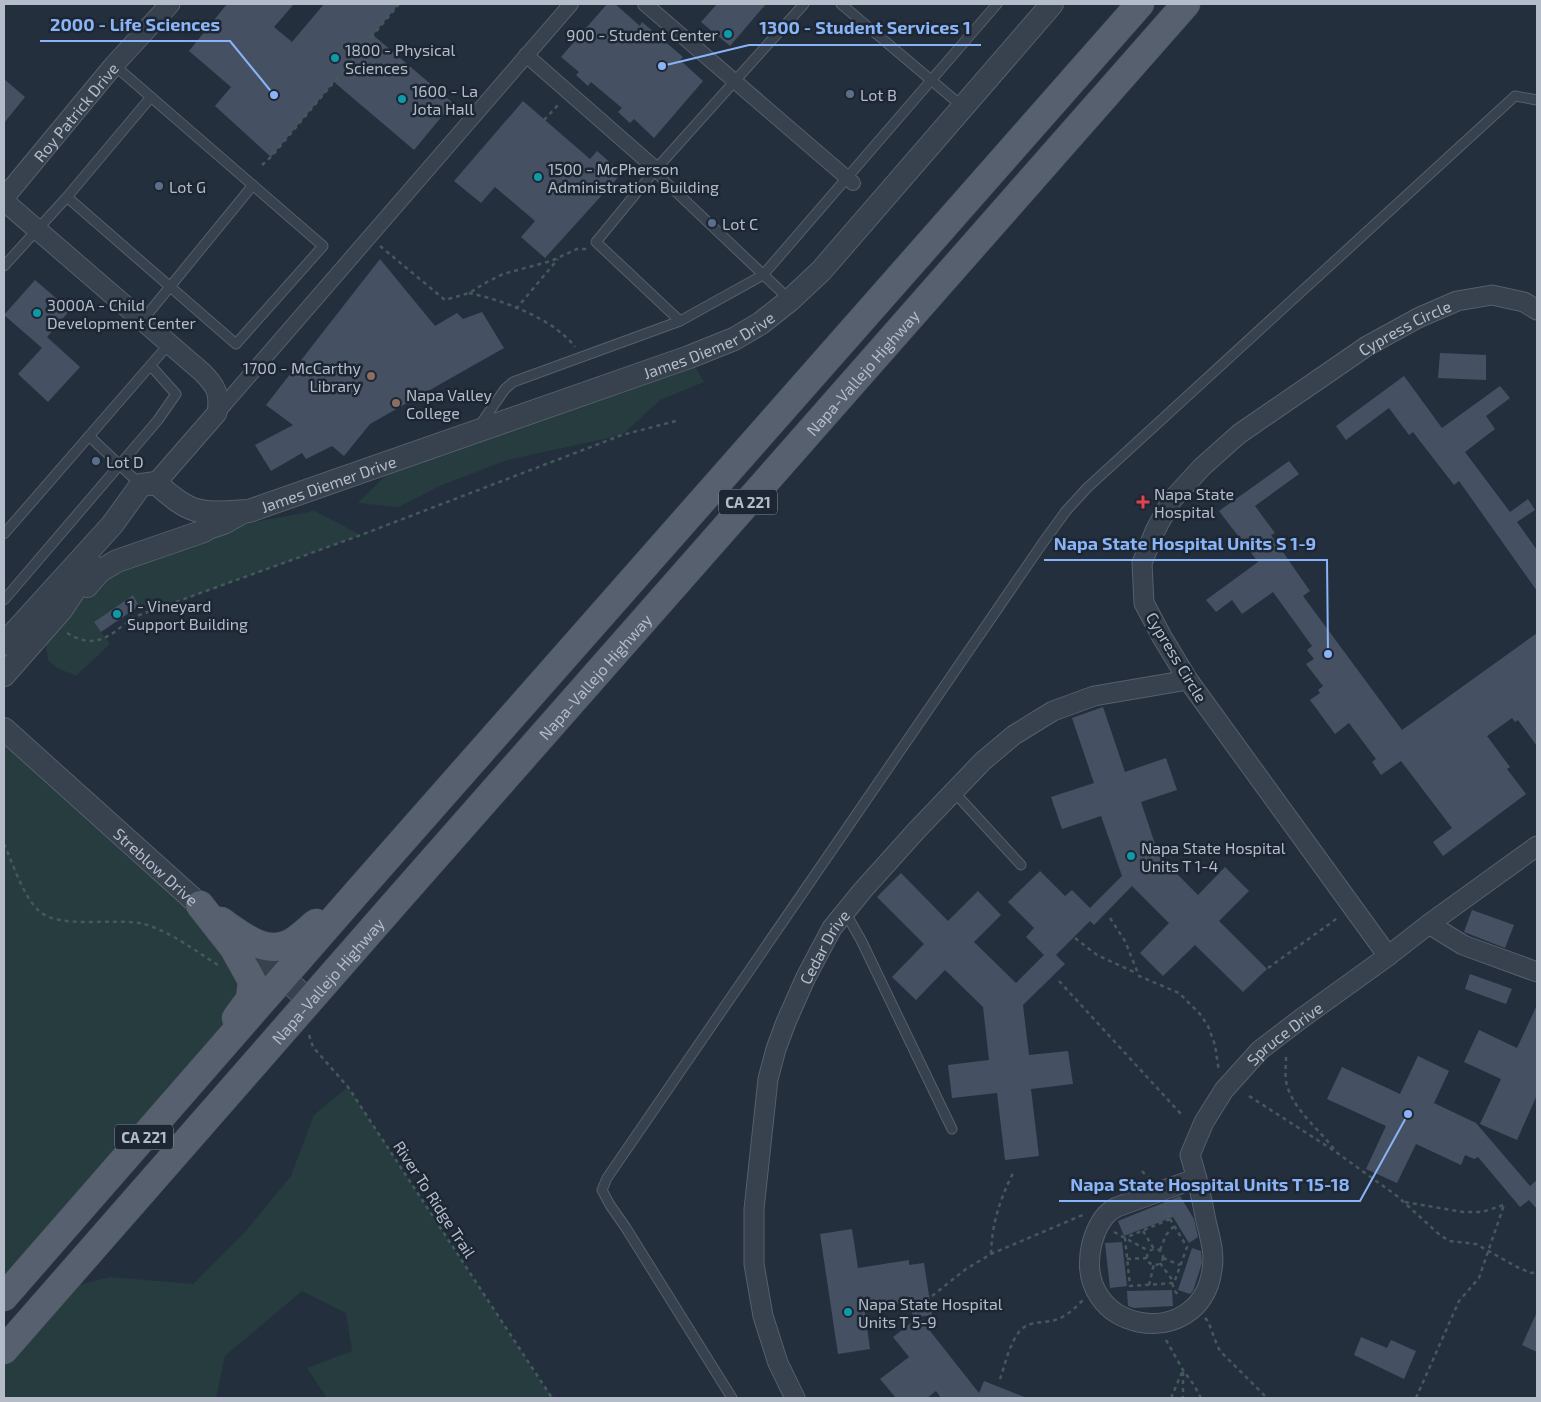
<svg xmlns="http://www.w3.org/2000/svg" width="1541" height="1402" font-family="'Exo 2',sans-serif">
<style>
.green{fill:#263c3f}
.building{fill:#455162}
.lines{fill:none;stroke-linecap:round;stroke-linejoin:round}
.service-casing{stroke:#565f6c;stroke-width:11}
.pedestrian-casing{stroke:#565f6c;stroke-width:16}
.minor-casing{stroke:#565f6c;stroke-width:21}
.tertiary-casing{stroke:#565f6c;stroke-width:24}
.primary-casing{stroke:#414a57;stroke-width:29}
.path{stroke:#44595c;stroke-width:2.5;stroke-dasharray:4 4;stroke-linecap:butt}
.service{stroke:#38414e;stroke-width:9}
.pedestrian{stroke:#38414e;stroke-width:14}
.minor{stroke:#38414e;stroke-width:19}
.tertiary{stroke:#38414e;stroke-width:22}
.primary{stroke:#56606e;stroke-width:28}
.culture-dot{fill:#0f9aa8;stroke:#1d2633;stroke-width:2}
.service-dot{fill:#5c6f8a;stroke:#1d2633;stroke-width:2}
.education-dot{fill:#8d6e63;stroke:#1d2633;stroke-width:2}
.health-dot{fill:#e0444e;stroke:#1d2633;stroke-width:2}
.labels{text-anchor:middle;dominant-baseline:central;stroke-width:5;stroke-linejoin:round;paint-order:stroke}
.shield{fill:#1d2633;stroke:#878f9c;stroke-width:1}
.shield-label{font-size:15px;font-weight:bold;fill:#b4bcc9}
.poi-label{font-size:16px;fill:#b4bcc9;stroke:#1d2633;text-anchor:start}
.street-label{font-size:16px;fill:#b4bcc9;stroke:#1d2633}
.leader{fill:none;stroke:#8ab4f8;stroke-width:2}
.callout-dot{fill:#8ab4f8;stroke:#1d2633;stroke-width:2}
.callout-label{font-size:18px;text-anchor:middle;font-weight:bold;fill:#8ab4f8;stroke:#1d2633;stroke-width:5;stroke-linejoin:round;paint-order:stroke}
</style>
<rect width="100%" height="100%" fill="#242f3e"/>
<g class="green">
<polygon points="689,357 704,382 660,400 622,435 507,460 437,487 399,507 358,503 405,456"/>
<polygon points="314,511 361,535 158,609 139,606 133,595 94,622 110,644 76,676 57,668 48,660 46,646 52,621 83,590 204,531"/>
<polygon points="4,729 200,905 250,999 4,1297"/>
<polygon points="348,1087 544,1387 555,1398 327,1398 307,1368 352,1351 346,1313 302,1291 225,1356 216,1398 4,1398 4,1350 56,1291 110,1277 193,1284 245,1232 291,1176 314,1115"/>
</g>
<g class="building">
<polygon points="227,4 294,4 274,27 292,42 324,4 399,4 373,35 453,103 414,150 334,82 271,157 215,106 231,87 189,51"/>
<polygon points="607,4 615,4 640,26 642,22 683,57 680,60 703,81 654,138 634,119 630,123 618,112 622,108 591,82 588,86 576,75 579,72 561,57"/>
<polygon points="717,4 766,4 730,46 701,22"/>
<polygon points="4,79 25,97 4,123"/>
<polygon points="523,101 590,159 597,151 622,173 545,258 521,237 535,221 495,187 481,203 454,181"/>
<polygon points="380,259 435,326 457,313 463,319 482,312 504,348 370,424 344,456 332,446 306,459 302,453 271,471 255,445 293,425 266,405"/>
<polygon points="35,280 70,310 47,337 80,367 48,402 18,374 42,348 4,315"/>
<polygon points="1440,353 1486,355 1486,380 1438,378"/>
<polygon points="1404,376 1442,428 1500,386 1510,398 1486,416 1495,429 1465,452 1510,512 1528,499 1535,510 1517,522 1537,550 1537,591 1459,481 1454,485 1413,432 1409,435 1389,408 1346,440 1336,426"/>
<polygon points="1289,461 1299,474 1255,506 1275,533 1271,535 1310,591 1303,596 1402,730 1537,633 1537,746 1518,720 1515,722 1512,718 1487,736 1510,767 1507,769 1526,794 1443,856 1433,842 1452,828 1401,761 1381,775 1372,762 1376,759 1349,723 1335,734 1310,700 1320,693 1318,690 1323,686 1306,664 1314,659 1307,650 1312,646 1273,592 1242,614 1232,600 1216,612 1206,600 1258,562 1219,511"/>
<polygon points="133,595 139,606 101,632 94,622"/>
<polygon points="1103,707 1125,772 1166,758 1177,790 1141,802 1159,856 1198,895 1225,867 1249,891 1219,921 1267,969 1243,992 1195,945 1163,976 1140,953 1169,923 1132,886 1094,925 1090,921 1056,955 1065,964 1023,1005 1029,1055 1068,1051 1073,1084 1031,1089 1039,1156 1005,1160 997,1093 952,1098 948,1065 989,1060 983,1007 945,970 916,1000 892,977 924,944 877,897 901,873 948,921 978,891 1001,915 974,942 1016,983 1044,955 1026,937 1034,928 1008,902 1040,871 1065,896 1072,890 1090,908 1122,876 1101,816 1062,829 1051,797 1094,783 1072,718"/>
<polygon points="1472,910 1514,925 1505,948 1464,932"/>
<polygon points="1470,974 1512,989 1506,1004 1465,989"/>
<polygon points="1537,1005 1537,1095 1517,1140 1480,1124 1501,1079 1464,1062 1479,1030 1517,1048"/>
<polygon points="1418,1056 1449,1071 1434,1103 1476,1123 1530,1186 1537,1180 1537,1209 1529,1200 1520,1207 1478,1157 1474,1159 1465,1155 1461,1165 1416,1144 1397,1183 1366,1169 1386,1126 1327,1099 1342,1067 1400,1094"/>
<polygon points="1180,1196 1194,1219 1198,1237 1189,1243 1173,1217 1124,1236 1118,1221"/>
<polygon points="852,1229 858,1268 909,1260 909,1265 924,1263 932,1315 919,1317 979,1393 984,1381 1027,1398 941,1398 936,1391 927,1398 896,1398 880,1379 909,1357 893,1337 919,1317 913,1318 910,1302 870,1308 863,1299 870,1349 838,1354 820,1234"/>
<polygon points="1122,1242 1127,1286 1110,1288 1105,1243"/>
<polygon points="1192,1248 1201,1251 1202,1263 1193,1291 1190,1294 1178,1290"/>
<polygon points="1172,1290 1173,1306 1134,1308 1128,1306 1127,1291"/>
<polygon points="1537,1312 1537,1352 1522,1345"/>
<polygon points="1361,1337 1387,1348 1391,1340 1416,1351 1404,1379 1354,1355"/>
</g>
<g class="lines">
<defs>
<g id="service">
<polyline points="804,4 656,169 596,242 680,321 763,275 997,4"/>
<polyline points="841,4 963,107"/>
<polyline points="654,171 790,300"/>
<polyline points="67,197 151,97"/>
<polyline points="4,266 67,197 236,344 323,246 114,65"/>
<polyline points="142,321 253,185"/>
<polyline points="480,425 505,389 513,382 680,321"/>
<polyline points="89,436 141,485"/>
<polyline points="4,534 169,344"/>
<polyline points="4,600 158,420 176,394 151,366"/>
<polyline points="954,792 1021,865"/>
<polyline points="845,912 861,940 952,1129"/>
<polyline points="732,1398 626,1228 610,1205 602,1190 607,1178 1042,544 1066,511 1087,488 1515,96 1537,100"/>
</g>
<g id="pedestrian">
<polyline points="645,4 853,183"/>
<polyline points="526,55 656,169"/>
<polyline points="217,413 571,4"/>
</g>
<g id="minor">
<path id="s1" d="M4,198l110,-133 56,-61"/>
<path d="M4,201l198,171c14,14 18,21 15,41l-61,70"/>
<polyline points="204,531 225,524 246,512"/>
<polyline points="1429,924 1463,945 1537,972"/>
<path id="s2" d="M1388,956l-200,-276 -26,-43 -18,-34 -2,-40 13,-32 16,-30 31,-34 37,-33 128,-88 51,-28 39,-17 35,-6 32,7 13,8"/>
<path id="s3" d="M1197,1178l-80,29c-14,6 -21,22 -25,36 -22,90 108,112 120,27 3,-17 -2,-32 -6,-49 -4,-22 -9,-44 -16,-66l14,-33 20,-32 36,-40 42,-32 86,-62 41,-32 108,-78"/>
<path id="s4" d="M795,1398l-17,-35 -15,-47 -9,-52v-55l14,-130 8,-30 10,-27 20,-45 26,-49 31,-38 53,-59 67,-70 31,-26 39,-24 41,-15 94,-16"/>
</g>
<g id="tertiary">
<polyline points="87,586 100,571 117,561 204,531"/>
<path id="s5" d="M4,644l108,-119 29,-40 15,-2c36,33 45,31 93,28l440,-154 45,-18 27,-16 29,-23 31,-29 231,-267"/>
<polyline points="4,675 62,609 81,580 93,566"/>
<path id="s6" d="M4,729l209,188"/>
<polyline points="239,939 310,1001"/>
</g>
<g id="primary">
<polyline points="200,905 233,947 252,981 250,999 236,1018"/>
<path d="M221,921c19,13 43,34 67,23 10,-4 19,-14 28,-21"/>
<polyline points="4,1297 360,889 1140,4"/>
<path id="s7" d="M4,1350l391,-447 791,-899"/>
</g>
</defs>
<use href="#service" class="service-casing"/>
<use href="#pedestrian" class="pedestrian-casing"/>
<use href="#minor" class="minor-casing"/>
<use href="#tertiary" class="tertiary-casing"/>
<use href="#primary" class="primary-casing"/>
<g class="path">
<polyline points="544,120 560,103"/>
<polyline points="262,165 271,157 399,4"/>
<polyline points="380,246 445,300 469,293 487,282 503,274 551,261 577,249 587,249"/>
<path d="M469,293c34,7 85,26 106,54"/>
<polyline points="516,309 558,259"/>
<path d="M67,633c30,18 43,2 67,-16l227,-82 261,-100 54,-14"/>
<path d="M4,844c9,20 19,52 35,67 21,19 77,6 105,13 27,8 50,26 74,41"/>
<polyline points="1110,918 1125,941 1139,976 1179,993 1200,1014 1208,1026 1215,1045 1219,1072"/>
<polyline points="1075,938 1097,955 1136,973"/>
<polyline points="1268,968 1339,917"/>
<polyline points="1059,981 1181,1114"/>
<polyline points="309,1035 313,1047 348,1087 552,1398"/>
<path d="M1286,1057c0,8 -1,16 0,24 5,27 32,47 48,68"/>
<polyline points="1249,1096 1336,1152 1397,1196 1441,1236 1450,1241 1476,1244 1517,1267 1531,1273 1537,1272"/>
<polyline points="1142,1171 1148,1178"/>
<polyline points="1405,1202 1463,1212 1482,1212 1504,1205"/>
<polyline points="1165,1206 1170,1219"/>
<polygon points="1170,1219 1187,1247 1174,1283 1130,1286 1125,1238"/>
<polyline points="1143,1231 1154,1249"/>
<polyline points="1114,1232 1149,1251"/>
<circle cx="1155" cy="1257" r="8"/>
<polyline points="1160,1250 1166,1235 1174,1226"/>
<path d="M991,1254c1,-32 9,-55 23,-83"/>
<polyline points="1163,1258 1180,1265"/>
<polyline points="1127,1259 1148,1258"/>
<polyline points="1160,1263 1171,1278 1174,1290 1180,1297"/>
<polyline points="1149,1285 1154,1264"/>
<polyline points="932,1296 966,1269 991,1254 1085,1214"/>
<polyline points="1205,1318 1208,1321 1217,1345 1220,1351 1267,1398"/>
<polyline points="1166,1340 1183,1370 1194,1385 1201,1398"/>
<polyline points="1183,1372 1183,1398"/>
<path d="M1000,1379c5,-14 9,-34 19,-47 9,-12 23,-8 36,-12 11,-3 20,-12 28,-20"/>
<polyline points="1171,1398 1183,1370"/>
<polyline points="1416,1398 1459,1301 1479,1278 1504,1205"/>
</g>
<use href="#service" class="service"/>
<use href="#pedestrian" class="pedestrian"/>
<use href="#minor" class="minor"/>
<use href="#tertiary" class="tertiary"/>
<use href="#primary" class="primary"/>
</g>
<g class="culture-dot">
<circle cx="728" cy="34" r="5"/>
<circle cx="335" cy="58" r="5"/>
<circle cx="402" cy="99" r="5"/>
<circle cx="538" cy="177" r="5"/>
<circle cx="37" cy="313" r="5"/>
<circle cx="117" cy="614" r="5"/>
<circle cx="1131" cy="856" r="5"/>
<circle cx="848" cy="1312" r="5"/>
</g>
<g class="service-dot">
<circle cx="850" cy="94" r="5"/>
<circle cx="159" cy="186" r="5"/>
<circle cx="712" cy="223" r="5"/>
<circle cx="96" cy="461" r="5"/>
</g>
<g class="education-dot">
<circle cx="371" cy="376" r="5"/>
<circle cx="396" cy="403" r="5"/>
</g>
<path class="health-dot" d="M1140.5 494.5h5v5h5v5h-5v5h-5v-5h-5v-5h5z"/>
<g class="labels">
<g class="shield">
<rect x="719" y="489.5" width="58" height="25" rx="4"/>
<rect x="115" y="1124.5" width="58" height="25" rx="4"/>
</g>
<g class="shield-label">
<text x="748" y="502">CA 221</text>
<text x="144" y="1137">CA 221</text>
</g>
<g class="poi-label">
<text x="718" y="34" text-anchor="end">900 - Student Center</text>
<text x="345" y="49">1800 - Physical<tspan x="345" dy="18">Sciences</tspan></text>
<text x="412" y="90">1600 - La<tspan x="412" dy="18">Jota Hall</tspan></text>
<text x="860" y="94">Lot B</text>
<text x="548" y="168">1500 - McPherson<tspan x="548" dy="18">Administration Building</tspan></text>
<text x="169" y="186">Lot G</text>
<text x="722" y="223">Lot C</text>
<text x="47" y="304">3000A - Child<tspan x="47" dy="18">Development Center</tspan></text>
<text x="361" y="367" text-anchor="end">1700 - McCarthy<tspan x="361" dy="18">Library</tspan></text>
<text x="406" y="394">Napa Valley<tspan x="406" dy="18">College</tspan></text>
<text x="106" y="461">Lot D</text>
<text x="1154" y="493">Napa State<tspan x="1154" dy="18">Hospital</tspan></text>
<text x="127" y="605">1 - Vineyard<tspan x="127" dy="18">Support Building</tspan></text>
<text x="1141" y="847">Napa State Hospital<tspan x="1141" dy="18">Units T 1-4</tspan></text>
<text x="858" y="1303">Napa State Hospital<tspan x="858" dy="18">Units T 5-9</tspan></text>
</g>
<g class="street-label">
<text stroke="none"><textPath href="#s1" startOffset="112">Roy Patrick Drive</textPath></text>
<text stroke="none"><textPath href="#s2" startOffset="831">Cypress Circle</textPath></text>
<text stroke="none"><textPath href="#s5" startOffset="816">James Diemer Drive</textPath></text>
<text stroke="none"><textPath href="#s7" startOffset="1301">Napa-Vallejo Highway</textPath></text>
<text stroke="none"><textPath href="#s5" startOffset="411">James Diemer Drive</textPath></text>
<text transform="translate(1177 657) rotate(59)">Cypress Circle</text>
<text stroke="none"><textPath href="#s7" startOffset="896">Napa-Vallejo Highway</textPath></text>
<text stroke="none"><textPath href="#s6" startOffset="205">Streblow Drive</textPath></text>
<text stroke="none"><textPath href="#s4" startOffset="471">Cedar Drive</textPath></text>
<text stroke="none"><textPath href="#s7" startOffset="491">Napa-Vallejo Highway</textPath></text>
<text stroke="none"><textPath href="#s3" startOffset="610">Spruce Drive</textPath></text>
<text transform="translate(435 1199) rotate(57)">River To Ridge Trail</text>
</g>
</g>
<path class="leader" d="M274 95L230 41H40M662 66L749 45H981M1328 654L1327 560H1044M1408 1114L1360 1201H1059"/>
<g class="callout-dot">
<circle cx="274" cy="95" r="5"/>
<circle cx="662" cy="66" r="5"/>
<circle cx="1328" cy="654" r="5"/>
<circle cx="1408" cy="1114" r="5"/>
</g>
<g class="callout-label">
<text x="135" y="31">2000 - Life Sciences</text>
<text x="865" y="34">1300 - Student Services 1</text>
<text x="1185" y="550">Napa State Hospital Units S 1-9</text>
<text x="1210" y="1191">Napa State Hospital Units T 15-18</text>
</g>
<rect width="1541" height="1402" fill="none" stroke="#b4bcc9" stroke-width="10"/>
</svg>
